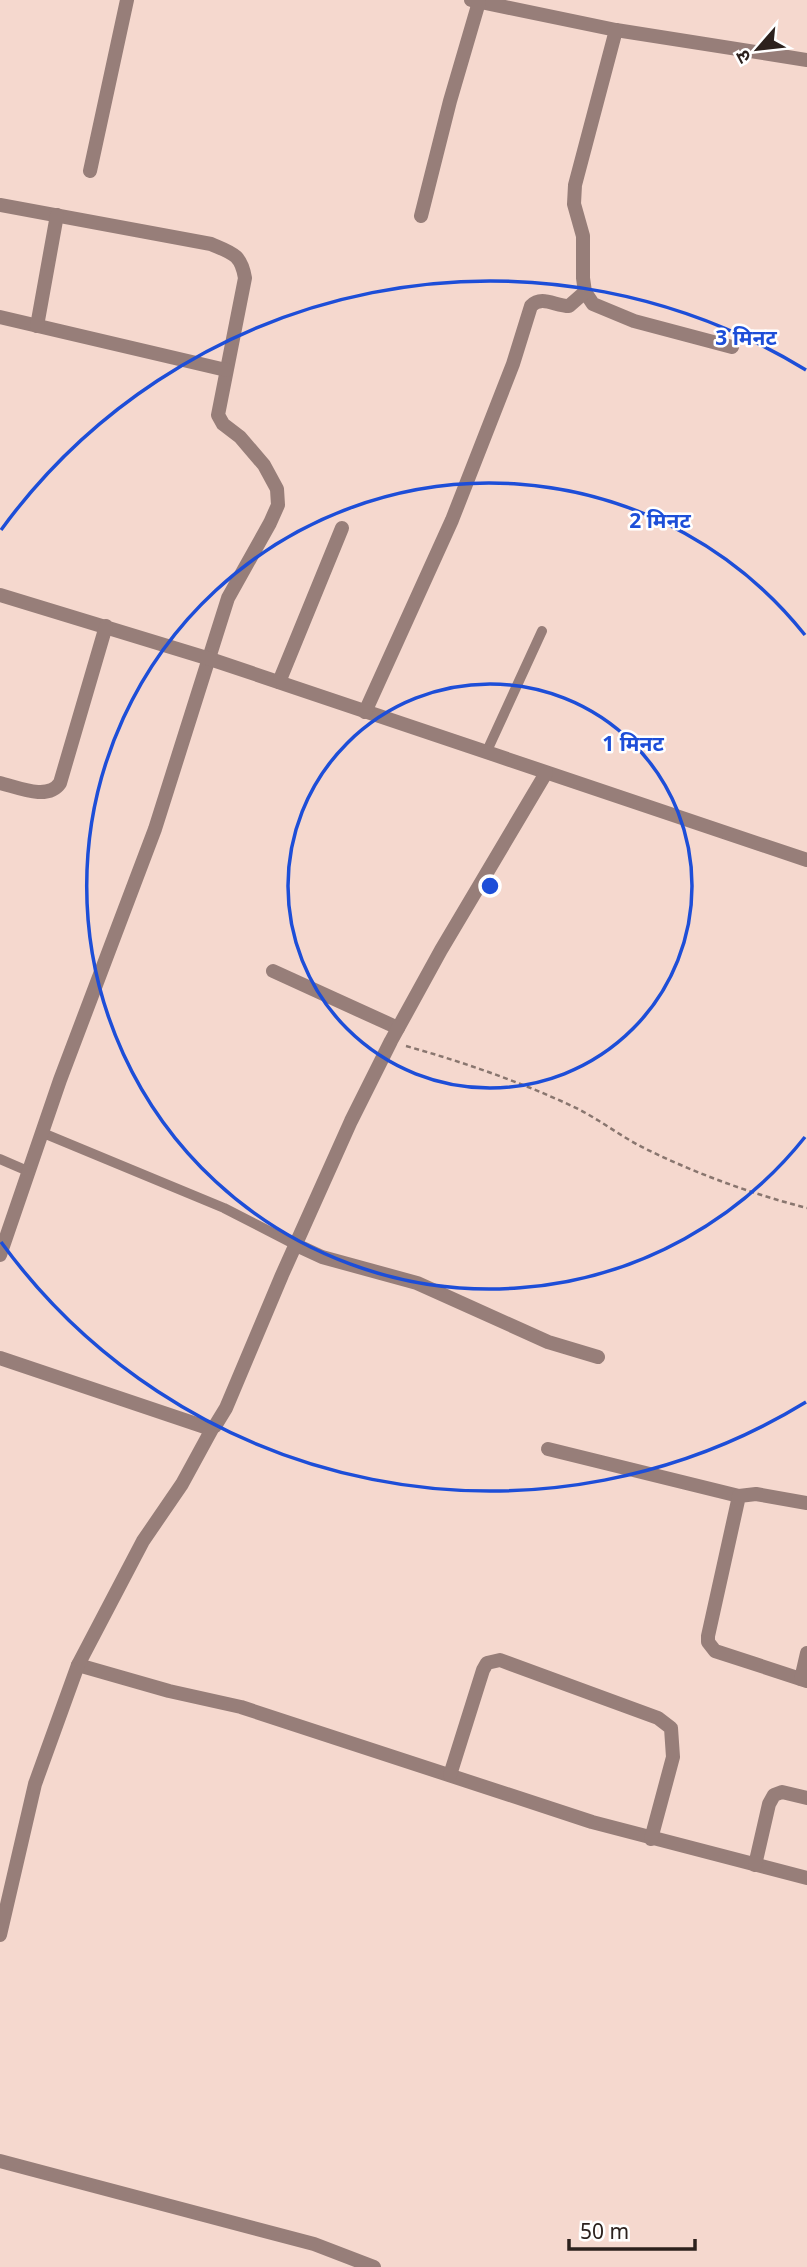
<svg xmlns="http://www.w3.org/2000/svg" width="807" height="2267" font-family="'Noto Sans','Noto Sans Devanagari',sans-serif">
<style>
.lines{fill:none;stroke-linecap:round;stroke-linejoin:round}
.path{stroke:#89766f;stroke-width:2.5;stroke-dasharray:5 3.5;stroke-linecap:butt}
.service{stroke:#977e79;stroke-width:10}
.minor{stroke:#977e79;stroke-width:14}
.ring{fill:none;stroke:#1d4ed8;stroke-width:3.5}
.centre{fill:#1d4ed8;stroke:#fff;stroke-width:3.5}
.ring-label{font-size:21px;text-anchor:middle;font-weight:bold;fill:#1d4ed8;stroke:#fff;stroke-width:5;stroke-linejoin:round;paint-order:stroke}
</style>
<rect width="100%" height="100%" fill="#f5d8ce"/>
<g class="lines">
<path class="path" d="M406,1046c57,16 112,35 166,60 26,12 49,31 74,43 51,25 106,45 161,59"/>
<g class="service">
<polyline points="486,753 542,631"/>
<polyline points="43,1133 224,1208 296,1245"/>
<polyline points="0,1159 30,1172"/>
</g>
<g class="minor">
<polyline points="471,0 616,30 807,60"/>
<polyline points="616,30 575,185 574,204 583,236 583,278 585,292 593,304 634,321 732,347"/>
<polyline points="90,171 127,0"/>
<path d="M0,205l211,39c21,9 30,10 34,34l-27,137 5,9 17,13 24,28 13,24 1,16 -8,18 -42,75 -73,231 -95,251 -60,175"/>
<polyline points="421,216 450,101 479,2"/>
<polyline points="0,317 226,370"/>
<polyline points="37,326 57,215"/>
<polyline points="0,595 210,659 807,860"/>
<polyline points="279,682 342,528"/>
<path d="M365,712l87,-192 61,-156 18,-58c11,-11 24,0 38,0l16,-14"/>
<path d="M0,783c17,4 48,18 60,0l46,-157"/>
<polyline points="273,971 398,1028"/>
<polyline points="296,1245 322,1257 417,1283 548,1342 598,1357"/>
<polyline points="0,1358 208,1428 215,1426 226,1408 282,1275 351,1121 391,1041 441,950 546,773"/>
<polyline points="548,1449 739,1496"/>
<polyline points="807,1503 756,1494 739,1496 708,1636 708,1642 715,1651 807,1681"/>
<polyline points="78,1665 169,1691 241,1707 592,1822 807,1878"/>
<polyline points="801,1679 807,1653"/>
<polyline points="450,1775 483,1670 487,1663 500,1660 658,1718 671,1728 673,1757 651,1839"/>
<polyline points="755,1865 769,1804 774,1795 782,1792 807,1798"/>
<polyline points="0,1935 35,1784 78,1665 143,1541 182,1484 212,1429"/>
<polyline points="0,2161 314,2244 374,2267"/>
</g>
</g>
<g class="ring">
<circle cx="490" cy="886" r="202"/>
<path d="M805 1137A403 403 0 1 1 805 635"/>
<path d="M806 1402A605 605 0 0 1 1 1242M1 530A605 605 0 0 1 806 370"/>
</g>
<circle cx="490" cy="886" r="10" class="centre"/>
<g class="ring-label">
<text x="746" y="345">3 मिनट</text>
<text x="660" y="528">2 मिनट</text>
<text x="633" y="751">1 मिनट</text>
</g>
<g transform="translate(758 49) rotate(242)" stroke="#ffffff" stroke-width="5" paint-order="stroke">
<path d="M0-5L12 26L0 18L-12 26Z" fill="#2c211d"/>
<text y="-10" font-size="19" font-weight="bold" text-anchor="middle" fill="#2c211d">उ</text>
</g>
<path d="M569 2239v10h126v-10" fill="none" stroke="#2c211d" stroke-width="3.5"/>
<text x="580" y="2239" font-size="21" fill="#2c211d" stroke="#ffffff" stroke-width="5" paint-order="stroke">50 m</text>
</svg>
